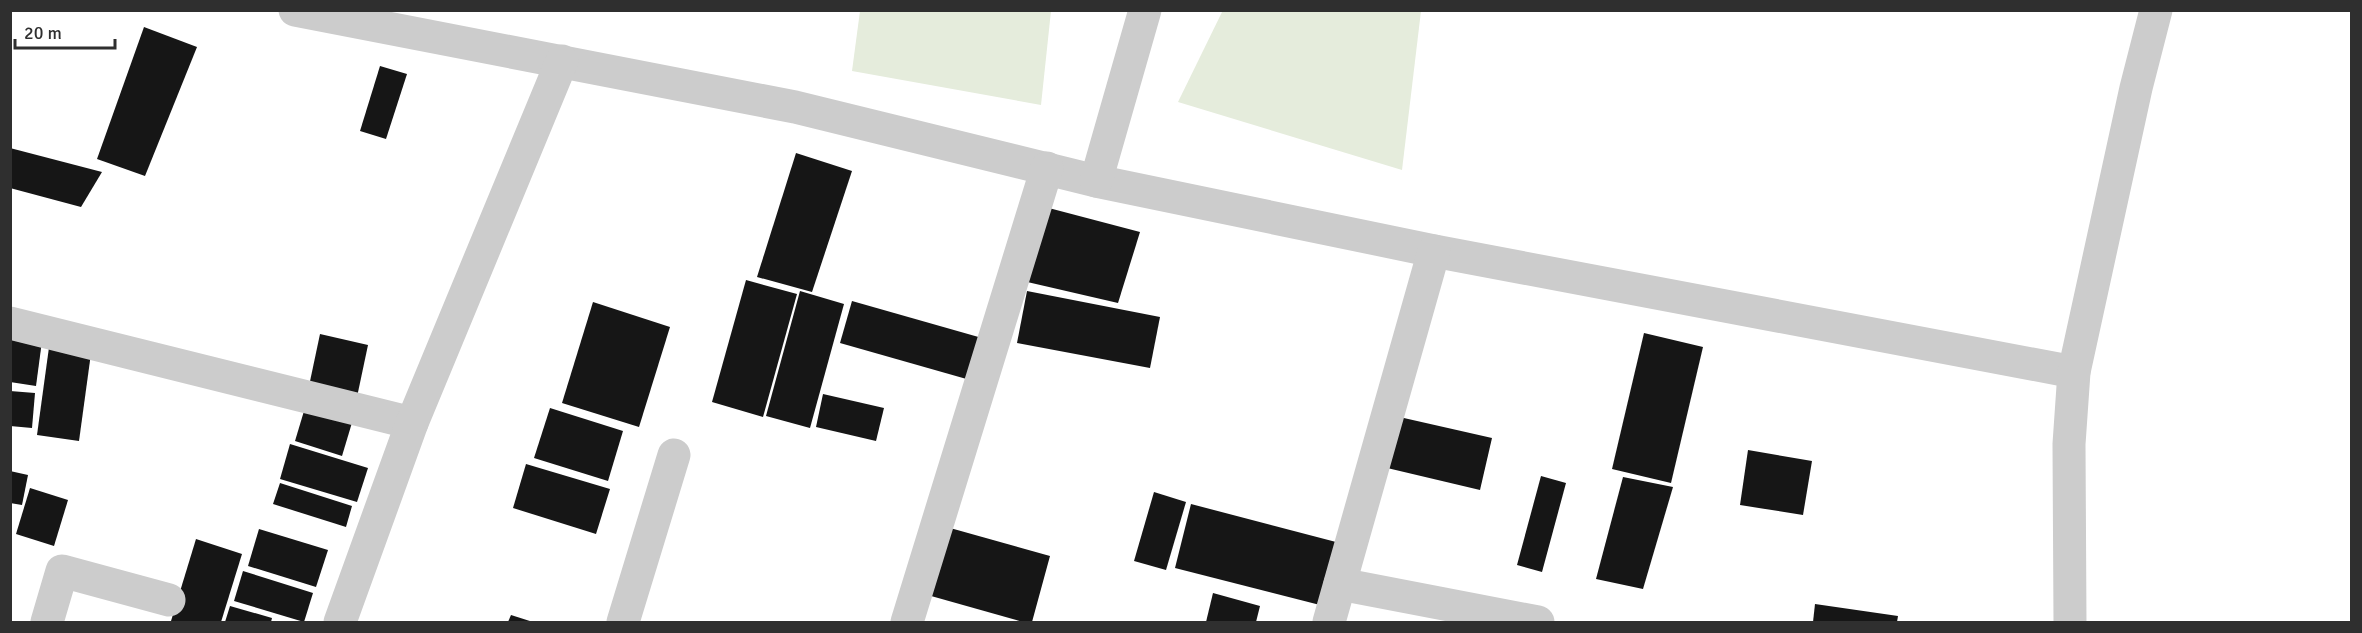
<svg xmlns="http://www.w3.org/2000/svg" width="2362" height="633" font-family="Signika,sans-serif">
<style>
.green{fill:#e5ecdc}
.building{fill:#161616}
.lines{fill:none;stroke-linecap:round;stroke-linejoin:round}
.minor{stroke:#ccc;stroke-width:33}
</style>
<rect width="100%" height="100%" fill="#fff"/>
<g class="green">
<polygon points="1223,10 1421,11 1402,170 1178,102"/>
<polygon points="860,11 1051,11 1041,105 852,71"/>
</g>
<g class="building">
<polygon points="144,27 197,47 145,176 97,159"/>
<polygon points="380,66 407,74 386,139 360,131"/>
<polygon points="10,148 102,172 81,207 10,188"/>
<polygon points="796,153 852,171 812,292 757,277"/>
<polygon points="1045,207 1140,232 1118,303 1023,281"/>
<polygon points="746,280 797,294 763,417 712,402"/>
<polygon points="800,291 844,304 810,428 766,416"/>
<polygon points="1027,291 1160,317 1150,368 1017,343"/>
<polygon points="852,301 982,338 970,380 840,343"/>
<polygon points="593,302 670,327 639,427 562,403"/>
<polygon points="1644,333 1703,347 1671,483 1612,469"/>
<polygon points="320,334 368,345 357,397 309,386"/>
<polygon points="10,337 42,341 36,386 10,382"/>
<polygon points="50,340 92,346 79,441 37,435"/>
<polygon points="10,391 35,393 32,428 10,426"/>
<polygon points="823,394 884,408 876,441 816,427"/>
<polygon points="307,401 354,416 342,456 295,441"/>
<polygon points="550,408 623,431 608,481 534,458"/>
<polygon points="1395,416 1492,438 1480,490 1383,467"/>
<polygon points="290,444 368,468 357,502 280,479"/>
<polygon points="1748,450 1812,461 1803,515 1740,505"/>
<polygon points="526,464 610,489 596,534 513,508"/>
<polygon points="10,471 28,475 22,505 10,503"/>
<polygon points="1541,476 1566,483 1542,572 1517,565"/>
<polygon points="1623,477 1673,487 1643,589 1596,579"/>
<polygon points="280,483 352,506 346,527 273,504"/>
<polygon points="30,488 68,500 54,546 16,534"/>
<polygon points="1154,492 1186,502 1166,570 1134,561"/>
<polygon points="1191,504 1336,542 1320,605 1175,568"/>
<polygon points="943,526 1050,556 1032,622 1023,622 924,594"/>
<polygon points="259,529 328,550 316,587 248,566"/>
<polygon points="196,539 242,554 221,622 171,621"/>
<polygon points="243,571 313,593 304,622 234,601"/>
<polygon points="1213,593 1260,606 1256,622 1206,622"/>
<polygon points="1815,604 1898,616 1897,622 1813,622"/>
<polygon points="230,606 272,618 271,622 225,622"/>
<polygon points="511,615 533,622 508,622"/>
</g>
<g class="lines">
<g class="minor">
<polyline points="295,10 795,107 1096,181 1434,251 2074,372"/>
<polyline points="1096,181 1145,10"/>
<polyline points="10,323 412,423"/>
<polyline points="1340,584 1538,622"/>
<polyline points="47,622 62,571 169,600"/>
<polyline points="340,622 412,423 562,61"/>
<polyline points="623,622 674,455"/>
<polyline points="907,622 1047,168"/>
<polyline points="1329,622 1434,251"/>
<polyline points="2070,622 2069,444 2074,372 2136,88 2156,10"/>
</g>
</g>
<rect width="2362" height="633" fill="none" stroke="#2f2f2f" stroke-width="24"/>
<path d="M15 39v9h100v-9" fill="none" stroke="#2f2f2f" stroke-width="3"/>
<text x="24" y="39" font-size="18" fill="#2f2f2f" stroke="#ffffff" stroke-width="4.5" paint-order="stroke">20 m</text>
</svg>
